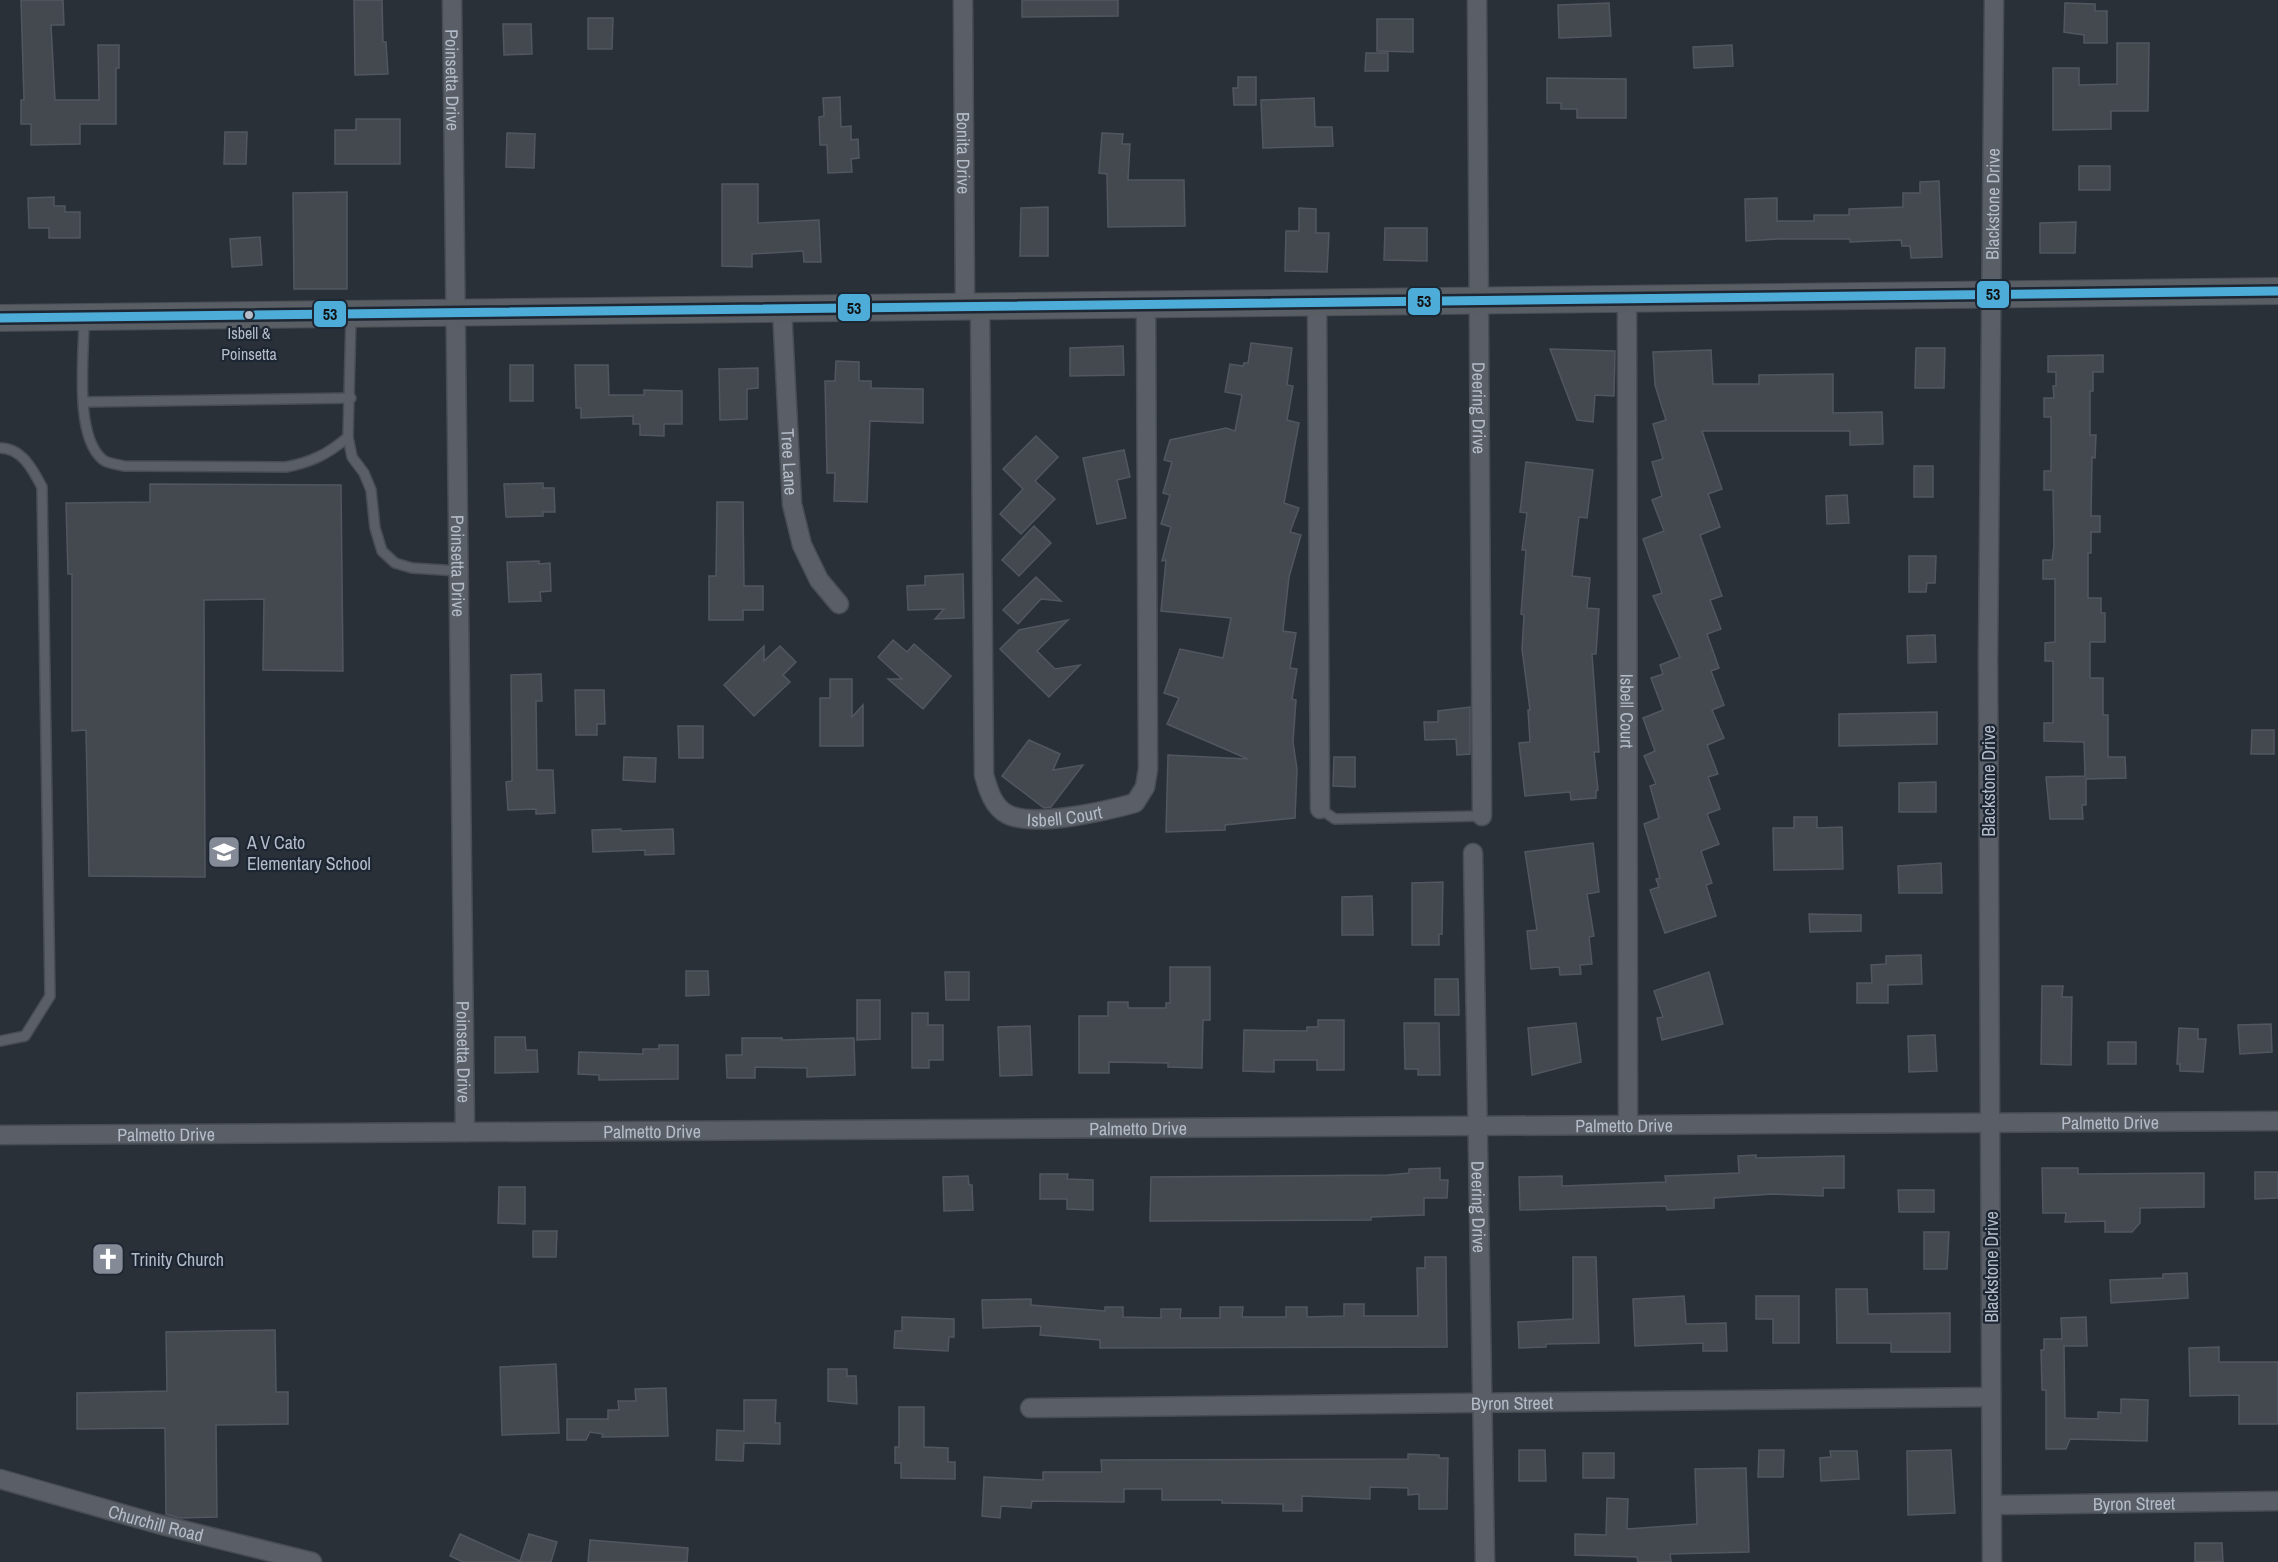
<svg xmlns="http://www.w3.org/2000/svg" width="2278" height="1562" font-family="'Archivo Narrow',sans-serif">
<style>
.building{fill:#444950;stroke:#52575f;stroke-width:1.5}
.lines{fill:none;stroke-linecap:round;stroke-linejoin:round}
.lane-casing{stroke:#484c53;stroke-width:12}
.street-casing{stroke:#484c53;stroke-width:21}
.secondary-casing{stroke:#484c53;stroke-width:28}
.lane{stroke:#5a5e66;stroke-width:9}
.street{stroke:#5a5e66;stroke-width:18}
.secondary{stroke:#595d64;stroke-width:26}
.bus-1-casing{stroke:#1d2633;stroke-width:14}
.bus-1{stroke:#4dadd8;stroke-width:9}
.bus-dot{fill:#b4bcc9;stroke:#1d2633;stroke-width:2}
.labels{text-anchor:middle;dominant-baseline:central;stroke-width:4.5;stroke-linejoin:round;paint-order:stroke}
.bus-label{font-size:16px;fill:#b4bcc9;stroke:#1d2633}
.street-label{font-size:18px;fill:#b4bcc9;stroke:#1d2633}
.poi-label{font-size:18px;fill:#b4bcc9;stroke:#1d2633;text-anchor:start}
.line-badge{stroke:#1d2633;stroke-width:2}
.pale-badge-label{font-size:16px;text-anchor:middle;font-weight:bold;fill:#111}
</style>
<rect width="100%" height="100%" fill="#2a3038"/>
<g class="building">
<polygon points="21,0 63,0 64,25 51,25 55,100 99,100 98,45 119,45 119,68 116,68 116,124 80,124 80,144 31,145 31,124 21,124 21,100 24,100"/>
<polygon points="354,0 382,0 383,42 386,42 388,74 355,75"/>
<polygon points="1022,0 1118,0 1118,16 1022,17"/>
<polygon points="1609,3 1611,36 1559,38 1558,5"/>
<polygon points="2065,3 2095,4 2095,11 2107,11 2107,43 2084,43 2084,35 2064,32"/>
<polygon points="588,18 613,18 612,49 588,49"/>
<polygon points="1377,19 1413,19 1413,52 1377,51"/>
<polygon points="503,24 531,24 532,54 504,55"/>
<polygon points="2117,43 2149,43 2148,111 2111,111 2111,129 2053,130 2053,68 2079,68 2079,85 2117,84"/>
<polygon points="1732,45 1733,66 1694,68 1693,47"/>
<polygon points="1366,53 1388,53 1388,71 1365,71"/>
<polygon points="1238,77 1256,77 1256,105 1234,105 1233,88 1238,88"/>
<polygon points="1547,78 1626,79 1626,118 1577,118 1577,109 1561,109 1561,103 1547,103"/>
<polygon points="840,97 841,127 851,126 851,140 858,139 859,158 851,159 852,172 828,173 827,145 820,145 819,117 824,116 823,98"/>
<polygon points="1314,98 1315,127 1332,127 1333,146 1263,148 1261,100"/>
<polygon points="356,119 400,119 400,164 335,164 335,130 356,130"/>
<polygon points="225,132 247,132 246,164 224,164"/>
<polygon points="507,133 535,134 534,168 506,167"/>
<polygon points="1102,133 1123,134 1122,144 1130,144 1128,180 1184,180 1185,226 1108,227 1107,174 1099,173"/>
<rect x="2079" y="166" width="31" height="24"/>
<polygon points="1939,181 1942,257 1911,258 1910,246 1902,246 1901,240 1850,242 1850,239 1777,239 1746,241 1745,199 1777,198 1777,221 1814,221 1814,215 1849,215 1849,209 1903,207 1903,193 1920,193 1920,182"/>
<polygon points="722,184 758,184 758,223 819,220 821,262 804,262 803,251 752,254 752,267 722,266"/>
<polygon points="347,192 347,289 294,289 293,193"/>
<polygon points="54,197 54,206 65,206 65,212 80,212 80,238 49,238 49,228 29,228 28,198"/>
<polygon points="1048,207 1048,256 1020,256 1021,208"/>
<polygon points="1299,208 1316,209 1316,233 1329,233 1327,272 1285,271 1286,231 1299,231"/>
<polygon points="2076,222 2075,253 2040,253 2040,223"/>
<polygon points="1385,228 1427,228 1427,261 1384,260"/>
<polygon points="260,237 262,265 232,267 230,239"/>
<polygon points="1251,343 1292,348 1287,385 1293,386 1287,420 1299,423 1284,503 1299,508 1290,532 1301,535 1289,577 1283,631 1296,633 1290,668 1297,669 1292,699 1296,700 1293,742 1297,769 1295,818 1225,825 1225,830 1166,832 1168,755 1248,759 1167,724 1179,698 1164,693 1180,649 1223,658 1231,618 1161,611 1166,560 1162,561 1171,527 1161,524 1170,495 1163,493 1172,462 1164,460 1170,440 1226,428 1235,431 1242,395 1225,392 1230,364 1243,366 1244,363 1248,363"/>
<polygon points="1123,346 1124,375 1070,376 1070,348"/>
<polygon points="1916,348 1945,348 1944,388 1915,388"/>
<polygon points="1550,349 1615,351 1614,396 1595,395 1593,422 1577,420"/>
<polygon points="1711,350 1713,384 1759,384 1759,375 1833,374 1833,413 1882,412 1883,444 1850,445 1850,431 1702,431 1722,489 1708,494 1720,527 1700,535 1722,596 1710,600 1721,629 1707,634 1719,668 1711,671 1724,705 1712,710 1724,738 1707,745 1718,774 1708,777 1720,809 1707,814 1719,844 1701,851 1712,883 1706,885 1716,916 1665,933 1650,890 1659,887 1656,879 1660,878 1644,824 1659,818 1650,786 1656,784 1644,756 1655,751 1643,718 1663,710 1651,678 1663,674 1660,665 1680,657 1653,596 1662,593 1643,539 1664,531 1652,500 1662,496 1652,462 1663,459 1653,424 1666,420 1655,385 1653,352"/>
<polygon points="2103,355 2103,372 2093,372 2093,391 2090,391 2090,435 2096,435 2095,458 2092,457 2091,516 2100,516 2100,532 2091,532 2091,553 2088,553 2088,598 2101,598 2101,613 2105,613 2105,642 2090,642 2090,678 2103,678 2103,715 2108,715 2108,757 2125,757 2126,778 2086,779 2086,805 2082,805 2083,819 2050,819 2046,777 2085,776 2084,742 2044,741 2044,723 2053,723 2053,661 2045,661 2045,643 2055,642 2055,579 2043,579 2043,560 2052,560 2054,546 2053,490 2044,490 2044,471 2051,471 2051,417 2044,417 2044,398 2054,398 2053,386 2056,386 2056,372 2048,372 2048,356"/>
<polygon points="836,361 859,362 859,381 871,381 871,388 923,389 923,423 870,421 867,502 834,501 835,473 827,473 825,381 835,381"/>
<rect x="510" y="365" width="23" height="36"/>
<polygon points="575,365 608,365 609,395 644,395 644,390 682,391 682,424 664,424 664,436 640,435 640,424 633,424 633,416 581,418 581,408 576,408"/>
<polygon points="758,368 758,388 747,389 747,419 720,420 719,369"/>
<polygon points="1036,436 1058,457 1035,481 1055,499 1021,534 1000,514 1023,489 1003,469"/>
<polygon points="1124,450 1130,477 1117,480 1126,518 1097,524 1083,458"/>
<polygon points="1526,462 1593,470 1587,518 1579,517 1572,576 1590,578 1587,608 1599,609 1596,654 1592,654 1599,752 1594,752 1598,790 1596,791 1596,798 1571,800 1570,792 1525,796 1519,743 1530,742 1528,710 1530,710 1522,649 1524,615 1521,614 1526,550 1522,550 1527,513 1520,512"/>
<rect x="1914" y="466" width="19" height="31"/>
<polygon points="543,483 543,488 554,488 555,512 543,512 543,516 506,517 504,484"/>
<polygon points="150,484 341,485 343,671 263,670 264,599 204,600 205,877 89,876 86,730 72,731 72,574 68,574 66,503 150,502"/>
<polygon points="1847,495 1849,523 1827,524 1826,496"/>
<polygon points="717,502 743,502 744,586 763,586 763,610 743,610 743,620 709,620 709,576 716,576"/>
<polygon points="1034,526 1051,543 1019,576 1002,560"/>
<polygon points="1909,556 1936,556 1935,583 1927,583 1926,592 1909,592"/>
<polygon points="539,561 539,564 550,563 551,591 540,592 541,601 509,602 507,562"/>
<polygon points="963,574 964,618 935,619 944,609 908,610 907,586 925,585 925,576"/>
<polygon points="1036,577 1061,601 1041,599 1018,624 1003,610"/>
<polygon points="1068,620 1037,651 1055,669 1080,665 1049,697 1000,649 1019,630"/>
<polygon points="1935,635 1936,662 1908,663 1907,636"/>
<polygon points="893,640 907,652 914,644 951,676 923,709 888,679 902,679 878,657"/>
<polygon points="764,646 764,661 780,646 796,662 783,675 790,682 754,716 724,685"/>
<polygon points="541,674 542,701 536,701 537,770 553,770 555,813 536,814 536,809 508,810 506,782 512,781 511,675"/>
<polygon points="830,679 852,679 852,717 863,705 863,746 820,746 820,698 830,698"/>
<polygon points="575,690 604,690 605,724 597,724 597,735 576,735"/>
<polygon points="1470,707 1470,754 1457,755 1456,739 1425,740 1424,722 1438,722 1438,711"/>
<polygon points="1937,712 1937,744 1839,746 1839,714"/>
<polygon points="678,726 703,726 703,758 679,758"/>
<polygon points="2252,730 2274,730 2274,754 2251,754"/>
<polygon points="1029,740 1060,754 1053,770 1083,765 1051,807 1044,808 1002,776"/>
<polygon points="624,757 656,758 655,782 623,780"/>
<polygon points="1334,757 1355,757 1355,787 1333,786"/>
<polygon points="1936,782 1936,812 1899,812 1899,783"/>
<polygon points="1794,817 1817,817 1817,828 1842,827 1843,869 1774,870 1773,828 1794,828"/>
<polygon points="621,829 621,831 673,829 674,854 645,855 645,850 593,852 592,830"/>
<polygon points="1593,843 1599,892 1587,894 1594,936 1589,937 1592,964 1580,965 1581,974 1560,975 1559,967 1531,969 1527,931 1537,930 1525,852"/>
<polygon points="1941,863 1942,893 1899,893 1898,866"/>
<polygon points="1443,882 1442,934 1439,934 1439,945 1412,945 1412,883"/>
<polygon points="1372,896 1373,935 1342,935 1342,897"/>
<polygon points="1809,914 1861,915 1861,931 1810,932"/>
<polygon points="1921,955 1922,984 1888,985 1888,1003 1857,1003 1857,983 1872,983 1871,965 1886,964 1886,956"/>
<polygon points="1170,967 1210,967 1210,1020 1203,1020 1202,1068 1168,1067 1168,1063 1109,1062 1109,1073 1079,1073 1079,1016 1108,1016 1108,1002 1128,1002 1128,1008 1166,1008 1166,1003 1170,1003"/>
<polygon points="686,971 708,971 709,995 686,996"/>
<polygon points="945,972 969,972 969,1000 946,1000"/>
<polygon points="1709,972 1723,1024 1662,1040 1657,1018 1663,1017 1654,991"/>
<polygon points="1435,979 1458,979 1459,1015 1435,1015"/>
<polygon points="2042,986 2063,986 2062,997 2072,997 2071,1065 2041,1064"/>
<polygon points="857,1000 880,1000 880,1039 857,1040"/>
<polygon points="912,1013 928,1013 928,1025 943,1025 943,1060 929,1060 929,1068 912,1068"/>
<polygon points="1318,1020 1344,1020 1344,1070 1317,1070 1317,1060 1274,1060 1274,1072 1243,1071 1244,1030 1307,1031 1307,1027 1318,1027"/>
<polygon points="1404,1023 1439,1023 1440,1075 1418,1075 1418,1069 1405,1069"/>
<polygon points="1576,1023 1581,1062 1532,1075 1528,1028"/>
<polygon points="2271,1024 2272,1052 2240,1054 2238,1025"/>
<polygon points="1030,1026 1032,1075 1000,1076 998,1027"/>
<polygon points="2179,1028 2198,1029 2198,1039 2206,1039 2203,1072 2180,1071 2180,1064 2177,1064"/>
<polygon points="1935,1035 1937,1071 1909,1072 1908,1036"/>
<polygon points="495,1037 525,1037 526,1050 537,1050 538,1072 495,1073"/>
<polygon points="742,1038 782,1038 782,1040 854,1038 855,1075 807,1077 807,1068 755,1067 755,1078 727,1078 726,1055 742,1055"/>
<rect x="2108" y="1042" width="28" height="22"/>
<polygon points="659,1045 678,1045 678,1079 599,1080 599,1075 578,1074 579,1052 643,1054 643,1049 659,1049"/>
<polygon points="1756,1155 1756,1158 1844,1156 1844,1188 1823,1188 1823,1196 1773,1194 1714,1198 1714,1208 1667,1210 1666,1206 1520,1210 1519,1177 1562,1176 1562,1186 1666,1182 1665,1176 1739,1173 1738,1156"/>
<polygon points="1440,1168 1440,1180 1448,1180 1447,1198 1424,1198 1424,1215 1371,1217 1371,1220 1150,1221 1151,1177 1388,1175 1409,1173 1409,1169"/>
<polygon points="2042,1168 2078,1168 2078,1174 2204,1173 2204,1207 2140,1208 2140,1223 2132,1232 2105,1232 2105,1221 2065,1222 2066,1213 2043,1213"/>
<polygon points="2255,1172 2278,1172 2278,1198 2255,1199"/>
<polygon points="1040,1174 1068,1174 1067,1179 1093,1180 1093,1210 1067,1209 1067,1199 1040,1199"/>
<polygon points="968,1176 969,1185 972,1185 973,1210 944,1211 943,1177"/>
<polygon points="499,1187 525,1187 525,1224 498,1223"/>
<polygon points="1898,1190 1934,1190 1934,1212 1899,1212"/>
<polygon points="533,1231 557,1231 556,1257 533,1257"/>
<polygon points="1924,1232 1949,1232 1947,1269 1924,1269"/>
<polygon points="1425,1257 1446,1257 1447,1347 1100,1348 1100,1340 1040,1335 1041,1326 983,1328 982,1300 1031,1299 1031,1305 1105,1311 1105,1307 1123,1307 1123,1317 1161,1318 1161,1309 1181,1309 1180,1318 1220,1318 1220,1307 1243,1307 1242,1317 1286,1317 1286,1307 1307,1307 1307,1317 1344,1316 1344,1304 1364,1304 1364,1316 1418,1316 1417,1268 1425,1268"/>
<polygon points="1573,1257 1596,1257 1599,1343 1546,1344 1546,1347 1519,1348 1518,1322 1573,1319"/>
<polygon points="2187,1273 2188,1298 2111,1303 2110,1280 2163,1278 2163,1274"/>
<polygon points="1836,1289 1867,1289 1868,1314 1950,1313 1950,1352 1891,1352 1891,1343 1837,1343"/>
<polygon points="1684,1296 1686,1324 1726,1323 1727,1351 1703,1351 1703,1343 1635,1346 1633,1299"/>
<polygon points="1756,1296 1799,1296 1799,1343 1773,1343 1773,1319 1756,1319"/>
<polygon points="902,1317 954,1319 954,1337 949,1337 948,1351 894,1348 895,1331 902,1331"/>
<polygon points="2086,1317 2087,1346 2064,1346 2065,1418 2098,1419 2098,1412 2121,1413 2121,1399 2148,1400 2147,1441 2070,1439 2066,1449 2046,1449 2046,1390 2042,1390 2041,1350 2044,1350 2044,1339 2062,1339 2061,1318"/>
<polygon points="275,1330 276,1392 288,1392 288,1424 216,1425 217,1517 179,1518 166,1514 165,1428 77,1429 77,1393 167,1391 166,1332"/>
<polygon points="2219,1347 2219,1362 2278,1362 2278,1424 2239,1424 2239,1395 2190,1396 2189,1348"/>
<polygon points="556,1364 559,1433 502,1435 500,1367"/>
<polygon points="828,1369 847,1369 847,1376 856,1376 857,1404 828,1401"/>
<polygon points="666,1388 668,1436 602,1437 603,1434 590,1432 586,1440 567,1440 567,1419 608,1419 608,1410 619,1410 618,1401 636,1401 635,1389"/>
<polygon points="744,1400 776,1400 775,1423 780,1423 780,1444 744,1443 743,1461 716,1460 717,1430 744,1431"/>
<polygon points="899,1407 924,1407 924,1447 948,1448 948,1462 955,1462 955,1479 901,1478 901,1463 895,1463 895,1447 899,1447"/>
<polygon points="1519,1450 1545,1450 1546,1481 1519,1481"/>
<polygon points="1759,1450 1784,1450 1783,1477 1758,1477"/>
<polygon points="1951,1450 1955,1513 1908,1515 1907,1451"/>
<polygon points="1830,1451 1857,1451 1859,1479 1821,1481 1820,1458 1831,1457"/>
<rect x="1583" y="1453" width="31" height="25"/>
<polygon points="1408,1454 1439,1455 1439,1458 1448,1458 1447,1509 1419,1509 1419,1494 1408,1495 1408,1488 1370,1487 1370,1499 1302,1496 1302,1511 1283,1511 1283,1504 1222,1503 1222,1500 1162,1500 1162,1489 1124,1489 1124,1502 1032,1501 1031,1508 1001,1506 1000,1518 982,1516 984,1477 1043,1480 1043,1472 1102,1472 1101,1460 1408,1459"/>
<polygon points="1746,1468 1749,1552 1670,1554 1671,1562 1638,1562 1637,1557 1575,1555 1575,1534 1606,1535 1607,1498 1628,1499 1627,1529 1697,1524 1695,1469"/>
<polygon points="460,1534 520,1561 529,1534 557,1542 551,1562 463,1562 450,1556"/>
<polygon points="590,1540 688,1548 687,1562 588,1562"/>
<polygon points="2195,1543 2222,1543 2223,1562 2195,1562"/>
</g>
<g class="lines">
<defs>
<g id="lane">
<polyline points="351,316 348,437 352,457 364,473 371,490 375,528 382,551 395,563 412,568 459,571"/>
<path d="M84,320c0,36 -10,114 18,139 5,5 15,5 22,7l162,1c26,-5 42,-13 62,-30"/>
<polyline points="84,402 351,398"/>
<path d="M0,448c22,0 33,22 42,39l8,509 -25,40 -25,5"/>
<polyline points="1320,809 1335,819 1482,816"/>
</g>
<g id="street">
<path id="s1" d="M452,0l13,1132"/>
<path id="s2" d="M963,0l2,307"/>
<path id="s3" d="M1477,0l5,816"/>
<path id="s4" d="M1627,299l1,826"/>
<polyline points="1317,302 1320,809"/>
<path id="s5" d="M980,306l4,469c4,14 9,32 23,39 26,14 99,-3 128,-11l10,-16 3,-18 -2,-465"/>
<path id="s6" d="M782,309l10,195 10,41 17,35 20,24"/>
<path id="s7" d="M1473,853l12,709"/>
<path id="s8" d="M0,1135l2278,-14"/>
<path id="s9" d="M1030,1408l961,-11"/>
<path id="s10" d="M0,1479l158,45 154,38"/>
<path id="s11" d="M1992,1505l286,-4"/>
<path id="s12" d="M1992,1562l-4,-904 6,-658"/>
</g>
<polyline id="secondary" points="0,318 2278,291"/>
</defs>
<use href="#lane" class="lane-casing"/>
<use href="#street" class="street-casing"/>
<use href="#secondary" class="secondary-casing"/>
<use href="#lane" class="lane"/>
<use href="#street" class="street"/>
<use href="#secondary" class="secondary"/>
<defs>
<polyline id="bus-1" points="0,318 2278,291"/>
</defs>
<use href="#bus-1" class="bus-1-casing"/>
<use href="#bus-1" class="bus-1"/>
</g>
<defs>
<symbol id="school-square" viewBox="-11 -11 22 22"><rect x="-9" y="-9" width="18" height="18" rx="4" fill="#848b96" stroke="#1d2633"/><path d="M0-5L7-2L0 1L-7-2ZM-4 1L0 2.5L4 1V4Q0 6-4 4Z" fill="#fff"/></symbol>
<symbol id="church-square" viewBox="-11 -11 22 22"><rect x="-9" y="-9" width="18" height="18" rx="4" fill="#848b96" stroke="#1d2633"/><path d="M-1.2-6h2.4v3.5h3.3v2.4h-3.3V6h-2.4V-.1h-3.3v-2.4h3.3Z" fill="#fff"/></symbol>
</defs>
<g fill-rule="evenodd">
<use href="#school-square" x="205" y="833" width="38" height="38"/>
<use href="#church-square" x="89" y="1240" width="38" height="38"/>
</g>
<circle class="bus-dot" cx="249" cy="315" r="5"/>
<g class="labels">
<g class="bus-label">
<text x="249" y="333">Isbell &amp;<tspan x="249" dy="21">Poinsetta</tspan></text>
</g>
<g class="street-label">
<text stroke="none"><textPath href="#s1" startOffset="80">Poinsetta Drive</textPath></text>
<text stroke="none"><textPath href="#s2" startOffset="153">Bonita Drive</textPath></text>
<text stroke="none"><textPath href="#s12" startOffset="1358">Blackstone Drive</textPath></text>
<text stroke="none"><textPath href="#s3" startOffset="408">Deering Drive</textPath></text>
<text stroke="none"><textPath href="#s6" startOffset="153">Tree Lane</textPath></text>
<text stroke="none"><textPath href="#s1" startOffset="566">Poinsetta Drive</textPath></text>
<text stroke="none"><textPath href="#s4" startOffset="412">Isbell Court</textPath></text>
<text transform="translate(1988 781) rotate(-90)">Blackstone Drive</text>
<text stroke="none"><textPath href="#s5" startOffset="574">Isbell Court</textPath></text>
<text stroke="none"><textPath href="#s1" startOffset="1052">Poinsetta Drive</textPath></text>
<text stroke="none"><textPath href="#s8" startOffset="2110">Palmetto Drive</textPath></text>
<text stroke="none"><textPath href="#s8" startOffset="1624">Palmetto Drive</textPath></text>
<text stroke="none"><textPath href="#s8" startOffset="1138">Palmetto Drive</textPath></text>
<text stroke="none"><textPath href="#s8" startOffset="652">Palmetto Drive</textPath></text>
<text stroke="none"><textPath href="#s8" startOffset="166">Palmetto Drive</textPath></text>
<text stroke="none"><textPath href="#s7" startOffset="354">Deering Drive</textPath></text>
<text transform="translate(1991 1267) rotate(-90)">Blackstone Drive</text>
<text stroke="none"><textPath href="#s9" startOffset="482">Byron Street</textPath></text>
<text stroke="none"><textPath href="#s11" startOffset="142">Byron Street</textPath></text>
<text stroke="none"><textPath href="#s10" startOffset="162">Churchill Road</textPath></text>
</g>
<g class="poi-label">
<text x="247" y="842">A V Cato<tspan x="247" dy="21">Elementary School</tspan></text>
<text x="131" y="1259">Trinity Church</text>
</g>
</g>
<g class="line-badge">
<rect x="1976" y="280" width="34" height="29" rx="6" fill="#4dadd8"/>
<rect x="1407" y="287" width="34" height="29" rx="6" fill="#4dadd8"/>
<rect x="837" y="293" width="34" height="29" rx="6" fill="#4dadd8"/>
<rect x="313" y="300" width="34" height="28" rx="6" fill="#4dadd8"/>
</g>
<g class="pale-badge-label">
<text x="1993" y="300">53</text>
<text x="1424" y="307">53</text>
<text x="854" y="314">53</text>
<text x="330" y="320">53</text>
</g>
</svg>
